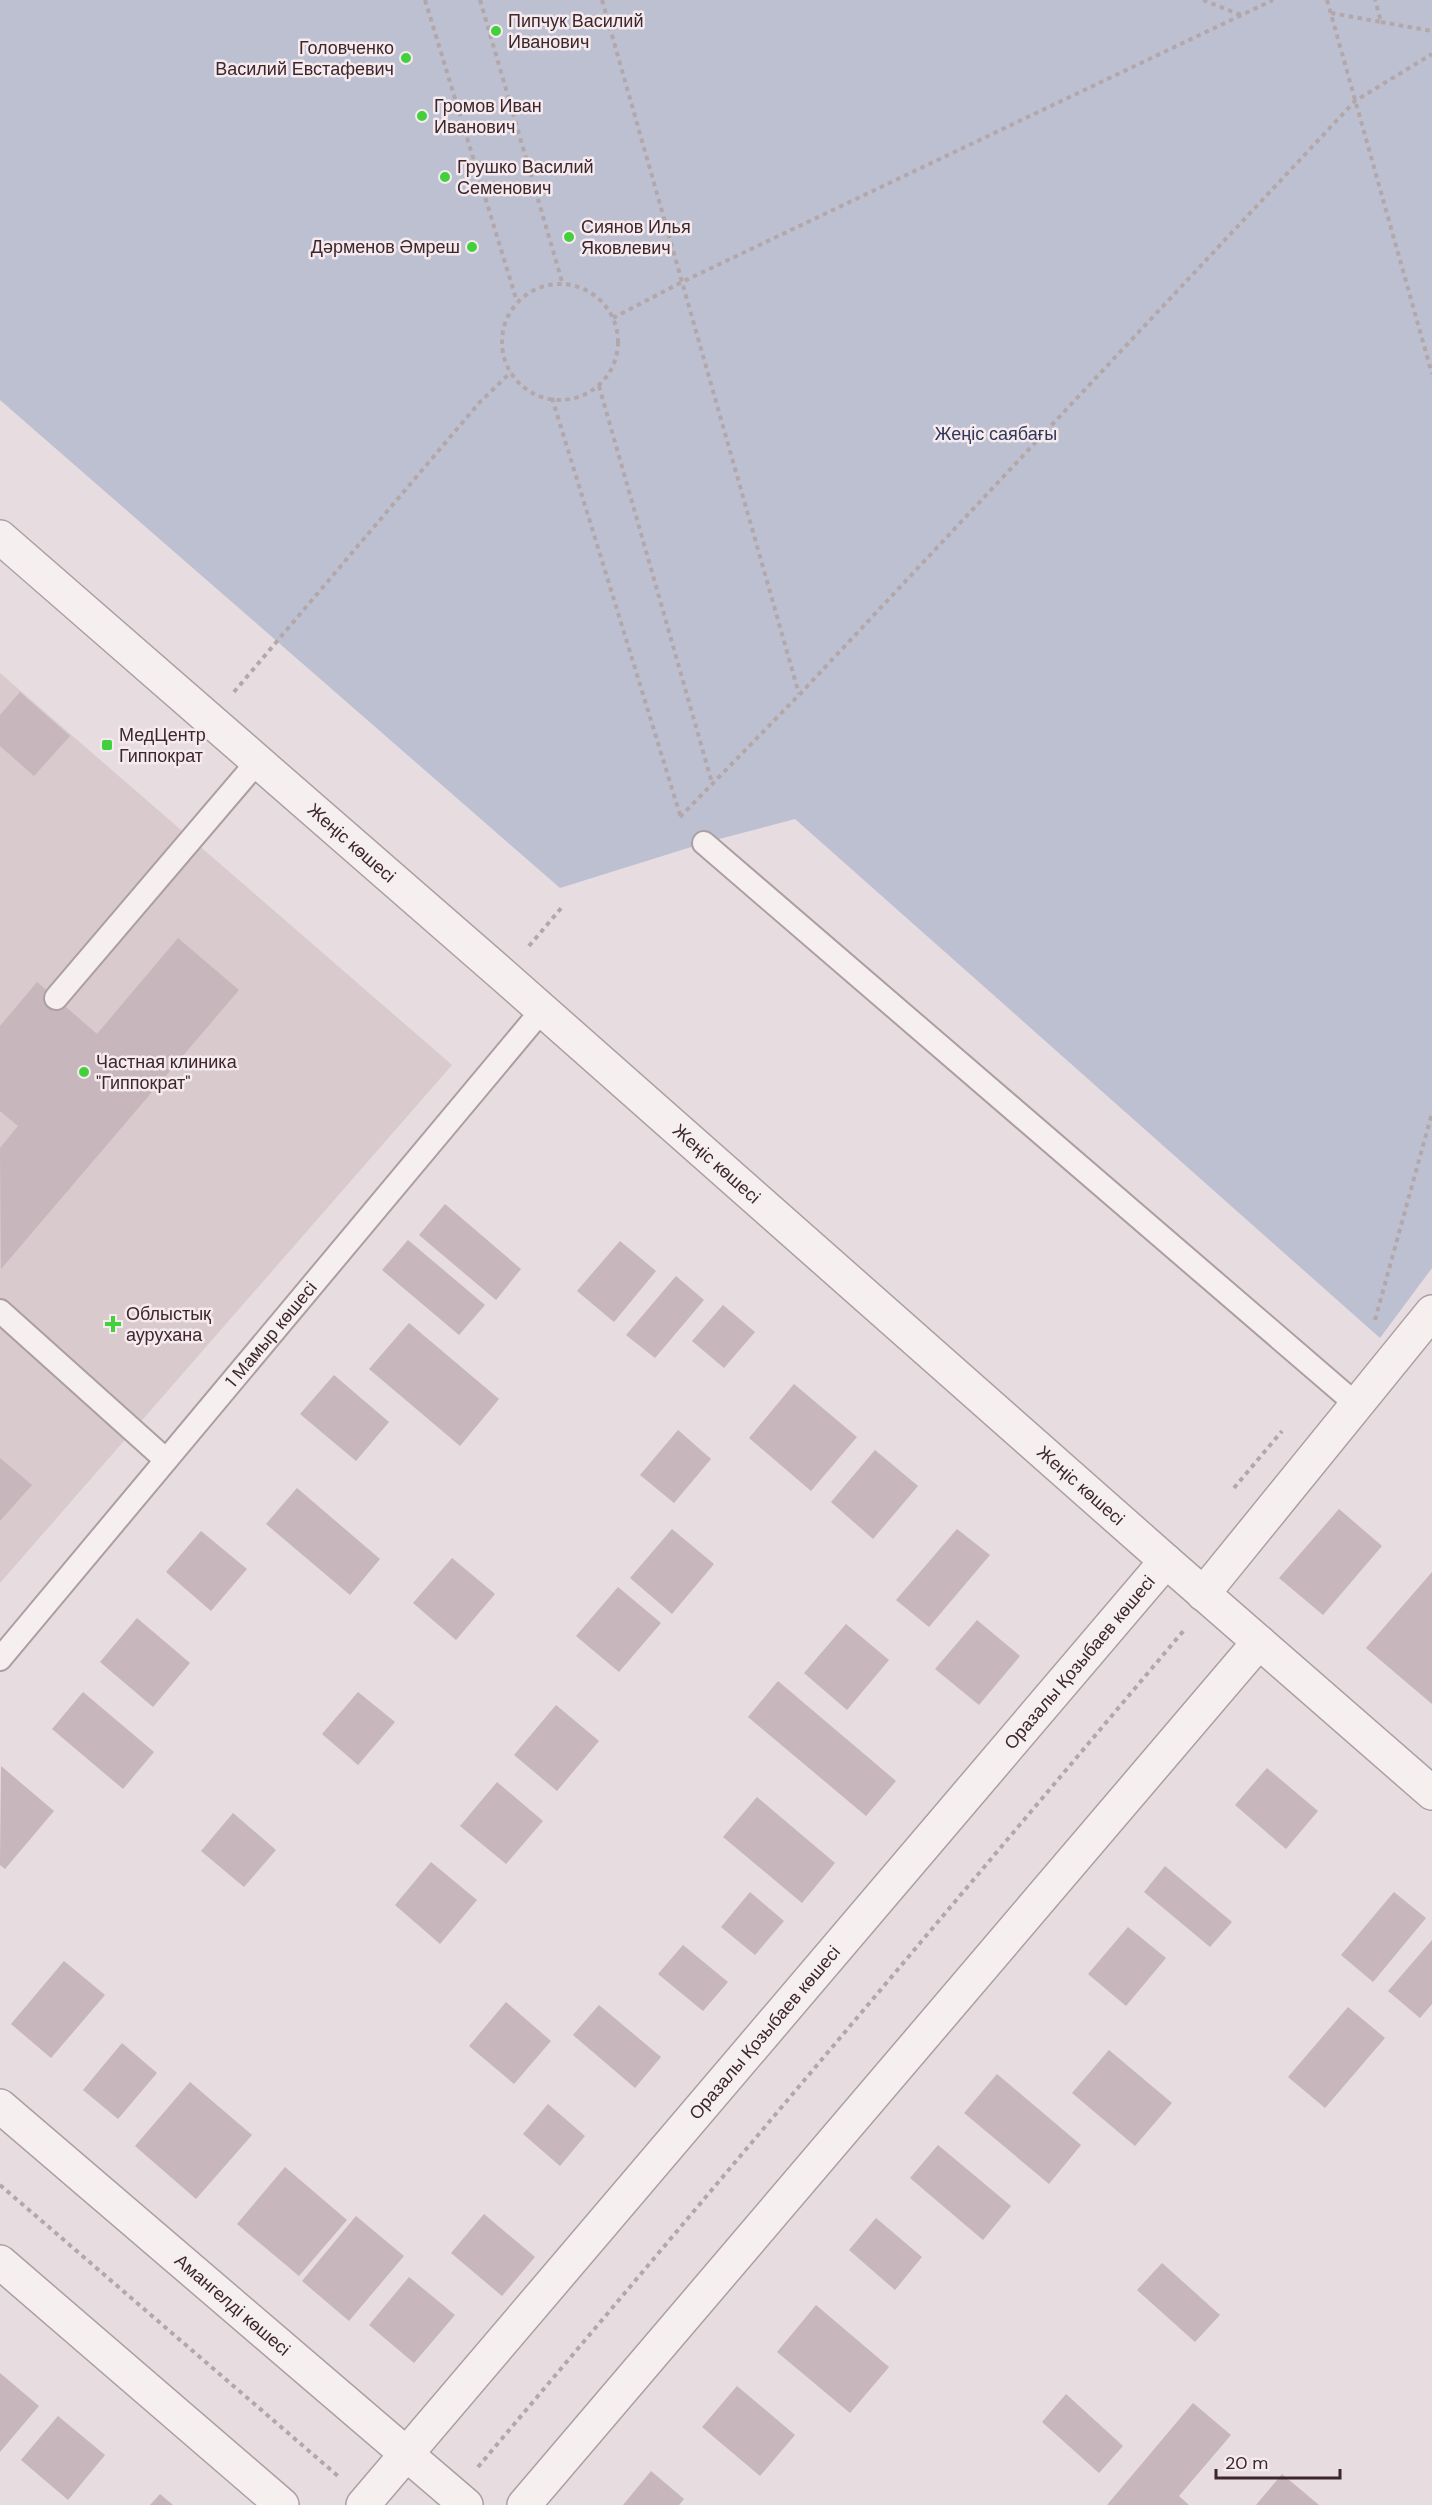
<svg xmlns="http://www.w3.org/2000/svg" width="1432" height="2505" font-family="'DM Sans',sans-serif">
<style>
.built{fill:#d9cace}
.green{fill:#bdc0d1}
.building{fill:#c7b6bb}
.lines{fill:none;stroke-linecap:round;stroke-linejoin:round}
.service-casing{stroke:#ad9ea2;stroke-width:26}
.minor-casing{stroke:#ad9ea2;stroke-width:36}
.tertiary-casing{stroke:#ad9ea2;stroke-width:36}
.path{stroke:#b3a7a9;stroke-width:4;stroke-dasharray:4.5 4.5;stroke-linecap:butt}
.service{stroke:#f5eff0;stroke-width:22}
.minor{stroke:#f5eff0;stroke-width:33}
.tertiary{stroke:#f5eff0;stroke-width:33}
.poi-dot{fill:#42d13c;stroke:#f5ebee;stroke-width:2}
.labels{text-anchor:middle;dominant-baseline:central;stroke-width:5;stroke-linejoin:round;paint-order:stroke}
.poi-label{font-size:18px;fill:#3d262c;stroke:#f5ebee;text-anchor:start}
.park-label{font-size:18px;fill:#323659;stroke:#f5ebee}
.street-label{font-size:18px;fill:#3d262c;stroke:#f5ebee}
</style>
<rect width="100%" height="100%" fill="#e7dcdf"/>
<polygon class="built" points="0,673 452,1065 0,1583"/>
<polygon class="green" points="0,0 1432,0 1432,1268 1380,1338 795,819 704,843 560,888 0,400"/>
<g class="building">
<polygon points="20,692 70,736 34,776 0,746 0,715"/>
<polygon points="178,938 239,990 1,1269 0,1148 18,1126 0,1111 0,1026 37,982 97,1034"/>
<polygon points="445,1204 521,1269 496,1300 419,1235"/>
<polygon points="408,1240 485,1305 459,1335 382,1270"/>
<polygon points="620,1241 656,1271 614,1322 577,1291"/>
<polygon points="676,1276 704,1300 655,1358 626,1335"/>
<polygon points="723,1305 755,1332 724,1368 692,1341"/>
<polygon points="409,1323 499,1399 460,1446 369,1369"/>
<polygon points="334,1375 389,1422 356,1461 300,1414"/>
<polygon points="794,1384 857,1437 811,1491 749,1438"/>
<polygon points="678,1430 711,1459 674,1503 640,1475"/>
<polygon points="875,1450 918,1486 873,1539 831,1502"/>
<polygon points="0,1458 32,1485 0,1521"/>
<polygon points="297,1488 380,1559 350,1595 266,1524"/>
<polygon points="1339,1509 1382,1546 1323,1615 1279,1578"/>
<polygon points="672,1529 714,1564 672,1614 630,1578"/>
<polygon points="957,1529 990,1555 929,1627 896,1600"/>
<polygon points="201,1531 247,1569 211,1611 166,1572"/>
<polygon points="452,1558 495,1594 456,1640 413,1603"/>
<polygon points="1432,1572 1432,1704 1366,1648"/>
<polygon points="618,1587 661,1623 619,1672 576,1636"/>
<polygon points="137,1618 190,1663 153,1707 100,1662"/>
<polygon points="977,1620 1020,1656 979,1705 935,1669"/>
<polygon points="846,1624 889,1660 847,1710 804,1673"/>
<polygon points="778,1681 896,1781 866,1816 748,1717"/>
<polygon points="83,1692 154,1752 123,1789 52,1729"/>
<polygon points="358,1692 395,1722 358,1765 322,1734"/>
<polygon points="556,1705 599,1741 557,1791 514,1755"/>
<polygon points="1,1766 54,1811 5,1869 0,1865"/>
<polygon points="1267,1768 1318,1811 1286,1849 1235,1805"/>
<polygon points="497,1782 543,1821 506,1864 460,1826"/>
<polygon points="757,1797 835,1863 802,1903 723,1837"/>
<polygon points="233,1813 276,1850 244,1887 201,1851"/>
<polygon points="431,1862 477,1900 440,1944 395,1905"/>
<polygon points="1165,1866 1232,1922 1210,1947 1144,1892"/>
<polygon points="750,1892 784,1921 755,1955 721,1927"/>
<polygon points="1394,1892 1426,1918 1373,1982 1341,1955"/>
<polygon points="1128,1927 1166,1958 1126,2006 1088,1974"/>
<polygon points="1432,1940 1432,2004 1420,2018 1388,1991"/>
<polygon points="683,1945 728,1982 703,2011 658,1974"/>
<polygon points="64,1961 105,1995 51,2058 11,2024"/>
<polygon points="506,2002 551,2041 514,2084 469,2046"/>
<polygon points="599,2005 661,2057 635,2088 573,2035"/>
<polygon points="1348,2007 1385,2038 1325,2108 1288,2077"/>
<polygon points="122,2043 157,2073 118,2119 83,2090"/>
<polygon points="1109,2050 1172,2103 1135,2146 1072,2093"/>
<polygon points="997,2074 1081,2145 1049,2184 964,2113"/>
<polygon points="190,2082 252,2135 196,2199 135,2146"/>
<polygon points="548,2104 585,2136 560,2166 523,2134"/>
<polygon points="938,2145 1011,2206 983,2240 910,2178"/>
<polygon points="285,2167 347,2220 299,2276 237,2224"/>
<polygon points="484,2214 535,2257 502,2296 451,2253"/>
<polygon points="356,2216 404,2256 349,2321 302,2281"/>
<polygon points="876,2218 922,2257 895,2290 849,2250"/>
<polygon points="1162,2263 1220,2315 1195,2342 1137,2290"/>
<polygon points="409,2277 455,2315 414,2363 369,2325"/>
<polygon points="816,2305 889,2367 850,2413 777,2352"/>
<polygon points="0,2373 39,2406 0,2452"/>
<polygon points="737,2386 795,2435 760,2476 702,2427"/>
<polygon points="1066,2394 1123,2446 1099,2473 1042,2422"/>
<polygon points="1193,2403 1231,2435 1179,2496 1189,2505 1107,2505"/>
<polygon points="58,2416 105,2455 68,2500 21,2460"/>
<polygon points="651,2471 684,2499 679,2505 623,2505"/>
<polygon points="1282,2474 1319,2505 1256,2505"/>
<polygon points="160,2494 173,2505 150,2505"/>
</g>
<g class="lines">
<defs>
<g id="service">
<polyline points="704,843 1357,1405"/>
<polyline points="56,998 258,761"/>
<polyline points="0,1311 166,1460"/>
<path id="s1" d="M0,1659l543,-650"/>
</g>
<g id="minor">
<path id="s2" d="M0,2106l466,399"/>
<polyline points="0,2262 282,2505"/>
</g>
<g id="tertiary">
<path id="s3" d="M0,537l504,439 662,585 266,232"/>
<polyline points="1203,1594 1432,1312"/>
<path id="s4" d="M363,2505l803,-944"/>
<polyline points="524,2505 1259,1642"/>
</g>
</defs>
<use href="#service" class="service-casing"/>
<use href="#minor" class="minor-casing"/>
<use href="#tertiary" class="tertiary-casing"/>
<g class="path">
<polyline points="425,0 517,302"/>
<polyline points="480,0 563,285"/>
<polyline points="602,0 799,694"/>
<polyline points="1203,0 1241,15"/>
<polyline points="1327,0 1432,374"/>
<polyline points="1331,13 1381,22 1375,0"/>
<polyline points="1381,22 1432,31"/>
<circle cx="560" cy="342" r="58"/>
<polyline points="613,318 682,282 1273,0"/>
<polyline points="599,386 712,783"/>
<polyline points="552,398 681,818"/>
<polyline points="234,692 479,403 511,372"/>
<polyline points="680,817 799,695 1355,101 1432,54"/>
<polyline points="529,946 563,906"/>
<polyline points="1375,1320 1432,1113"/>
<polyline points="1234,1488 1282,1431"/>
<polyline points="0,2185 338,2476"/>
<polyline points="478,2467 1185,1629"/>
</g>
<use href="#service" class="service"/>
<use href="#minor" class="minor"/>
<use href="#tertiary" class="tertiary"/>
</g>
<g class="poi-dot">
<circle cx="496" cy="31" r="6"/>
<circle cx="406" cy="58" r="6"/>
<circle cx="422" cy="116" r="6"/>
<circle cx="445" cy="177" r="6"/>
<circle cx="569" cy="237" r="6"/>
<circle cx="472" cy="247" r="6"/>
<rect x="101" y="739" width="12" height="12" rx="3"/>
<circle cx="84" cy="1072" r="6"/>
<path d="M110 1315h6v6h6v6h-6v6h-6v-6h-6v-6h6z"/>
</g>
<g class="labels">
<g class="poi-label">
<text x="508" y="21">Пипчук Василий<tspan x="508" dy="21">Иванович</tspan></text>
<text x="394" y="48" text-anchor="end">Головченко<tspan x="394" dy="21">Василий Евстафевич</tspan></text>
<text x="434" y="106">Громов Иван<tspan x="434" dy="21">Иванович</tspan></text>
<text x="457" y="167">Грушко Василий<tspan x="457" dy="21">Семенович</tspan></text>
<text x="581" y="227">Сиянов Илья<tspan x="581" dy="21">Яковлевич</tspan></text>
<text x="460" y="247" text-anchor="end">Дәрменов Әмреш</text>
<text x="119" y="735">МедЦентр<tspan x="119" dy="21">Гиппократ</tspan></text>
<text x="96" y="1062">Частная клиника<tspan x="96" dy="21">"Гиппократ"</tspan></text>
<text x="126" y="1314">Облыстық<tspan x="126" dy="21">аурухана</tspan></text>
</g>
<g class="park-label">
<text x="996" y="434">Жеңіс саябағы</text>
</g>
<g class="street-label">
<text stroke="none"><textPath href="#s3" startOffset="466">Жеңіс көшесі</textPath></text>
<text stroke="none"><textPath href="#s3" startOffset="952">Жеңіс көшесі</textPath></text>
<text stroke="none"><textPath href="#s1" startOffset="423">1 Мамыр көшесі</textPath></text>
<text stroke="none"><textPath href="#s3" startOffset="1438">Жеңіс көшесі</textPath></text>
<text stroke="none"><textPath href="#s4" startOffset="1106">Оразалы Қозыбаев көшесі</textPath></text>
<text stroke="none"><textPath href="#s4" startOffset="620">Оразалы Қозыбаев көшесі</textPath></text>
<text stroke="none"><textPath href="#s2" startOffset="306">Амангелді көшесі</textPath></text>
</g>
</g>
<path d="M1216 2469v9h124v-9" fill="none" stroke="#3d262c" stroke-width="3"/>
<text x="1225" y="2469" font-size="18" fill="#3d262c" stroke="#f5ebee" stroke-width="4.5" paint-order="stroke">20 m</text>
</svg>
